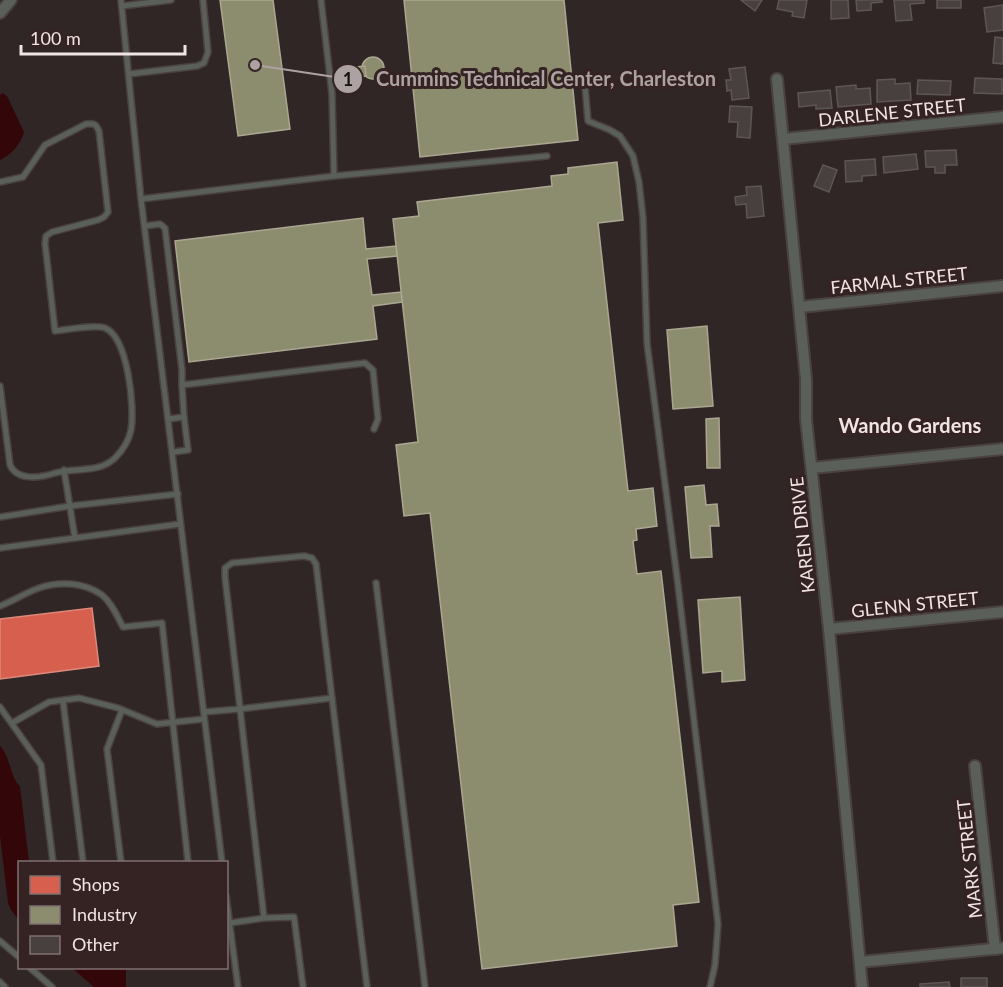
<svg xmlns="http://www.w3.org/2000/svg" width="1003" height="987" font-family="Lato,sans-serif">
<style>
.water{fill:#33070a}
.shops{fill:#d6604d;stroke:#de887a;stroke-width:1.5}
.industry{fill:#8c8c6e;stroke:#aaa691;stroke-width:1.5}
.building{fill:#48403f;stroke:#5e5555;stroke-width:1.5}
.lines{fill:none;stroke-linecap:round;stroke-linejoin:round}
.lane-casing{stroke:#4a4141;stroke-width:8}
.street-casing{stroke:#4a4141;stroke-width:14}
.lane{stroke:#5a5f59;stroke-width:5}
.street{stroke:#5a5f59;stroke-width:10}
.labels{text-anchor:middle;dominant-baseline:central;stroke-width:6;stroke-linejoin:round;paint-order:stroke}
.street-label{font-size:18px;fill:#f0e4e4;stroke:#342322}
.neighbourhood-label{font-size:20px;font-weight:bold;fill:#f0e4e4;stroke:#342322}
.leader{fill:none;stroke:#ada2a2;stroke-width:2}
.callout-dot{fill:#ada2a2;stroke:#342322;stroke-width:2}
.mark-label{font-size:18px;text-anchor:middle;font-weight:bold;fill:#111}
.callout-label{font-size:20px;text-anchor:middle;font-weight:bold;fill:#ada2a2;stroke:#342322;stroke-width:6;stroke-linejoin:round;paint-order:stroke}
</style>
<rect width="100%" height="100%" fill="#302626"/>
<g class="water">
<path d="M2,93l5,3 17,36c-3,12 -13,23 -24,28v-65z"/>
<path d="M0,746c11,11 10,32 20,40l9,76h-9l-1,58 -8,-10 -3,-7 -8,-67z"/>
<polygon points="72,968 126,968 126,987 94,987"/>
</g>
<polygon class="shops" points="92,608 99,666 0,679 0,619"/>
<g class="industry">
<polygon points="220,0 273,0 290,129 238,136"/>
<polygon points="404,0 564,0 578,140 420,157"/>
<circle cx="373" cy="68" r="11"/>
<polygon points="365,66 366,76 357,77 356,67"/>
<polygon points="617,162 623,220 598,223 628,491 653,488 657,526 636,529 637,540 633,541 637,574 661,571 699,902 673,905 677,946 482,969 430,513 404,516 396,445 418,442 393,219 419,216 417,202 552,186 551,176 568,174 568,168"/>
<polygon points="363,218 366,249 396,246 397,256 367,259 372,295 401,292 402,302 373,306 377,339 189,362 175,241"/>
<polygon points="707,326 713,406 673,409 667,330"/>
<polygon points="719,418 720,468 707,468 706,419"/>
<polygon points="704,485 706,505 717,504 719,526 710,526 712,557 691,558 685,487"/>
<polygon points="740,597 745,680 722,682 722,671 703,673 698,600"/>
</g>
<g class="building">
<polygon points="741,0 762,0 755,11"/>
<polygon points="779,0 807,0 804,18 792,16 793,12 777,9"/>
<polygon points="831,0 848,0 849,18 831,19"/>
<polygon points="856,0 882,0 882,2 871,3 871,10 857,11"/>
<polygon points="894,0 924,0 924,3 910,4 912,20 896,21"/>
<rect x="937" y="0" width="24" height="8"/>
<polygon points="1003,5 1003,30 987,32 984,8"/>
<polygon points="995,37 1003,38 1003,64 993,63"/>
<polygon points="745,67 749,98 732,100 731,90 727,91 726,80 731,80 729,69"/>
<polygon points="975,78 1002,79 1002,94 974,93"/>
<polygon points="895,79 895,84 910,83 911,100 877,102 877,80"/>
<polygon points="918,80 951,81 950,95 917,94"/>
<polygon points="856,85 856,89 870,88 871,104 838,107 836,87"/>
<polygon points="830,90 832,108 816,109 816,105 799,107 798,93"/>
<polygon points="730,106 752,107 750,138 737,137 738,122 729,122"/>
<polygon points="956,150 957,165 945,165 945,173 935,173 935,167 926,167 925,151"/>
<polygon points="916,154 918,169 884,173 883,157"/>
<polygon points="875,159 876,175 862,176 862,181 846,182 845,161"/>
<polygon points="823,165 837,170 829,192 814,186"/>
<polygon points="761,186 764,216 747,218 746,204 736,205 735,197 747,195 746,187"/>
<rect x="961" y="978" width="26" height="9"/>
<polygon points="949,982 950,987 920,987 920,984"/>
</g>
<g class="lines">
<defs>
<g id="lane">
<polyline points="121,0 141,199"/>
<polyline points="321,0 332,94 334,176"/>
<polyline points="122,6 171,0"/>
<polyline points="129,74 197,66 204,63 208,52 203,0"/>
<polyline points="585,86 588,121 610,130 620,136 633,156 639,182 643,218 647,343 678,585 718,924 715,965 710,987"/>
<path d="M0,182l23,-5 22,-32 41,-21c8,-1 10,0 13,7l9,81 -4,5 -6,3 -46,12 -6,4 -1,7 10,88c11,-1 40,-7 50,-3 23,9 30,80 26,102 -2,10 -9,21 -16,28 -17,16 -40,9 -60,15 -15,5 -38,8 -45,-8l-10,-79"/>
<polyline points="145,226 160,224 165,228 182,370 182,385"/>
<polyline points="168,419 184,417 182,385 365,363 373,370 378,419 374,429"/>
<polyline points="173,452 188,450 184,417"/>
<polyline points="64,470 75,538"/>
<polyline points="0,517 70,506 178,494"/>
<polyline points="0,548 180,524"/>
<polyline points="376,583 425,987"/>
<path d="M0,606c13,-5 25,-13 39,-18 20,-7 45,-6 63,7 10,8 15,21 21,32l39,-4 26,239"/>
<polyline points="332,698 367,987"/>
<polyline points="63,701 83,862"/>
<polyline points="0,707 41,765 53,862"/>
<polyline points="204,712 240,709 332,698 316,564 312,558 304,556 232,563 225,568 225,577 264,918 294,917 303,987"/>
<polyline points="12,723 49,702 79,698 118,708 157,724 204,719"/>
<polyline points="121,862 107,749 122,710"/>
<polyline points="222,862 141,199 334,176 547,156"/>
<polyline points="226,896 238,987"/>
<polyline points="230,923 264,918"/>
<polyline points="0,941 20,958"/>
<polyline points="30,968 52,987"/>
<polyline points="0,982 5,987"/>
</g>
<g id="street">
<polyline points="0,13 11,0"/>
<polyline points="777,79 806,379 806,419 829,629 862,987"/>
<polyline points="783,139 1003,117"/>
<polyline points="800,307 1003,286"/>
<polyline points="812,468 1003,449"/>
<polyline points="829,629 1003,612"/>
<polyline points="975,766 995,949"/>
<polyline points="860,962 1003,948"/>
</g>
</defs>
<use href="#lane" class="lane-casing"/>
<use href="#street" class="street-casing"/>
<use href="#lane" class="lane"/>
<use href="#street" class="street"/>
</g>
<g class="labels">
<g class="street-label">
<text transform="translate(892 112) rotate(-6)">DARLENE STREET</text>
<text transform="translate(899 280) rotate(-6)">FARMAL STREET</text>
<text transform="translate(802 535) rotate(-96)">KAREN DRIVE</text>
<text transform="translate(915 604) rotate(-6)">GLENN STREET</text>
<text transform="translate(969 859) rotate(-96)">MARK STREET</text>
</g>
<g class="neighbourhood-label">
<text x="910" y="425">Wando Gardens</text>
</g>
</g>
<path class="leader" d="M255 65L348 79"/>
<g class="callout-dot">
<circle cx="255" cy="65" r="6"/>
<circle cx="348" cy="79" r="15"/>
</g>
<g class="mark-label">
<text x="348" y="86">1</text>
</g>
<g class="callout-label">
<text x="546" y="86">Cummins Technical Center, Charleston</text>
</g>
<rect x="18" y="861" width="210" height="108" fill="#342322" stroke="#7f7070" stroke-width="1.5"/>
<rect x="30" y="876" width="30" height="18" fill="#d6604d" stroke="#7f7070" stroke-width="1.5"/>
<text x="72" y="891" font-size="18" fill="#f0e4e4">Shops</text>
<rect x="30" y="906" width="30" height="18" fill="#8c8c6e" stroke="#7f7070" stroke-width="1.5"/>
<text x="72" y="921" font-size="18" fill="#f0e4e4">Industry</text>
<rect x="30" y="936" width="30" height="18" fill="#48403f" stroke="#7f7070" stroke-width="1.5"/>
<text x="72" y="951" font-size="18" fill="#f0e4e4">Other</text>
<path d="M21 45v9h164v-9" fill="none" stroke="#f0e4e4" stroke-width="3"/>
<text x="30" y="45" font-size="18" fill="#f0e4e4" stroke="#342322" stroke-width="4.5" paint-order="stroke">100 m</text>
</svg>
